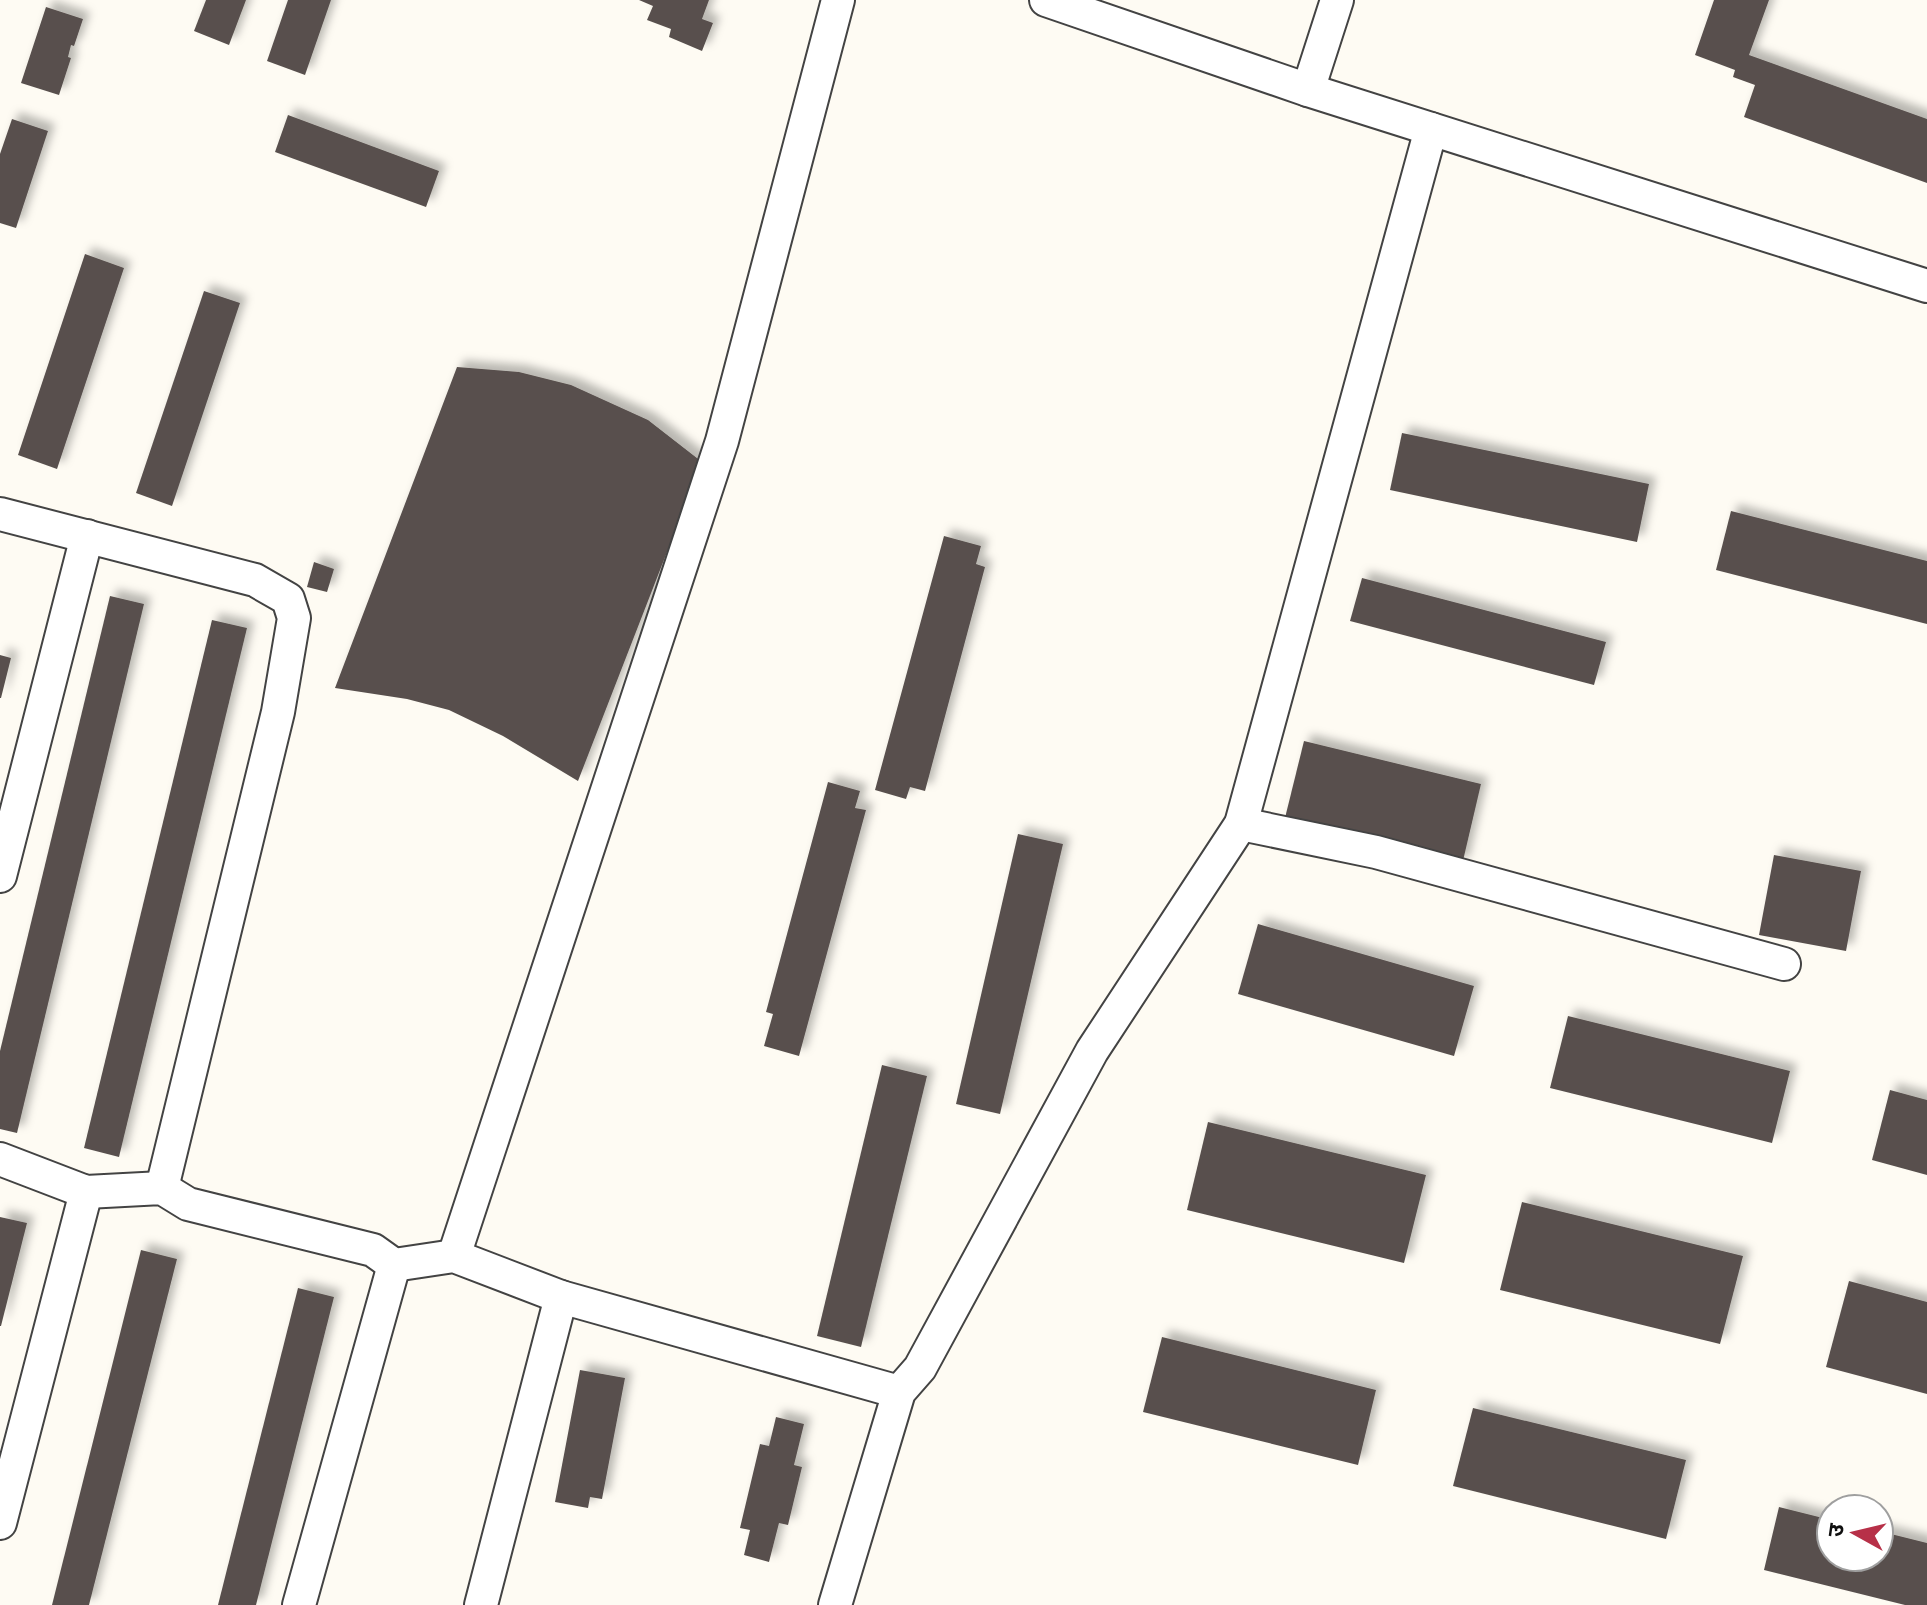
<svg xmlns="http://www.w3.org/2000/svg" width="1927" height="1605" font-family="'PT Serif','Noto Sans Devanagari',serif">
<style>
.building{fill:#58504d;filter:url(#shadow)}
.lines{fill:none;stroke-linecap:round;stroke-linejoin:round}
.street-casing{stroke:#434343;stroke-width:36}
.street{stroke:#fff;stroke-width:32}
</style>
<defs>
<filter id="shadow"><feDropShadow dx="7" dy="-7" stdDeviation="4" flood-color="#0004"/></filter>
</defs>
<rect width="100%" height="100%" fill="#fefbf3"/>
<g class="building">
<polygon points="206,0 246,0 229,45 194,31"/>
<polygon points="288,0 331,0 305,75 267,61"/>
<polygon points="639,0 709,0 702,19 713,23 702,51 669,37 671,29 647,20 653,6"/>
<polygon points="1714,0 1769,0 1749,55 1927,119 1927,183 1744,117 1755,85 1733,77 1735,70 1695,55"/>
<polygon points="46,7 83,19 74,46 71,45 68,57 71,58 59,95 21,83"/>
<polygon points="288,115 439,171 426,207 275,152"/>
<polygon points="12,119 48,131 16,228 0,223 0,154"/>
<polygon points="85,254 124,268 57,469 18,455"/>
<polygon points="204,291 240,303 172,506 136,493"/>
<polygon points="457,367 519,372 571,385 648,420 702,462 578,781 503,736 449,710 407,699 335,688"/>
<polygon points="1402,433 1649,484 1637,542 1390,490"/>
<polygon points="1731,511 1927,561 1927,624 1716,570"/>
<polygon points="944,536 981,546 976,564 985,567 925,791 910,787 906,799 875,790"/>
<polygon points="314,562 334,569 327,592 307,587"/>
<polygon points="1362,578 1606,642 1594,685 1350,621"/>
<polygon points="110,596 144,604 17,1133 0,1129 0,1051"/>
<polygon points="212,620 247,628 119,1157 84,1148"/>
<polygon points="0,655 11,658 1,698 0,698"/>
<polygon points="1304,741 1481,784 1462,865 1284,822"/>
<polygon points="828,782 860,791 855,808 866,810 799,1056 764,1046 773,1014 766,1012"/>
<polygon points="1018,834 1063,844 1000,1114 956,1104"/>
<polygon points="1774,855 1861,871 1846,951 1759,935"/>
<polygon points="1258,924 1474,986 1454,1056 1238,994"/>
<polygon points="1568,1016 1790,1071 1772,1143 1550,1088"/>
<polygon points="882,1065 927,1076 861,1347 817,1336"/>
<polygon points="1890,1090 1927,1100 1927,1175 1872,1160"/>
<polygon points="1208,1122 1426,1175 1404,1263 1187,1210"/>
<polygon points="1522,1202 1743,1256 1720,1344 1500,1290"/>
<polygon points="0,1217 27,1223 1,1326 0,1326"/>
<polygon points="141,1250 177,1259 89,1605 52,1605"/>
<polygon points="1849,1281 1927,1302 1927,1394 1826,1367"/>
<polygon points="298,1288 334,1297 256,1605 218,1605"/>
<polygon points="1162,1337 1376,1390 1358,1465 1143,1412"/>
<polygon points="580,1370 625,1378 602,1499 590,1497 588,1508 555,1502"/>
<polygon points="1473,1408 1686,1460 1666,1539 1453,1486"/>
<polygon points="776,1417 804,1424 794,1465 802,1467 788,1525 779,1523 769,1562 744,1555 750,1530 740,1528 760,1444 769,1446"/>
<polygon points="1779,1507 1831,1520 1831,1557 1879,1557 1879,1531 1927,1543 1927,1605 1905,1605 1764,1570"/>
</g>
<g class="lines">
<defs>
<g id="street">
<polyline points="1046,0 1308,90 1927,286"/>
<polyline points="1308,90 1337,0"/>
<polyline points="0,514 255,580 288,599 294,618 278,712 162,1188"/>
<polyline points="1241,824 1376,852 1784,964"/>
<polyline points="0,876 87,536"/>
<polyline points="0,1159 86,1192 162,1188 188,1204 373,1250 394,1265 454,1256 561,1297 899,1392"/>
<polyline points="454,1256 722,441 838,0"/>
<polyline points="0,1523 86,1192"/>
<polyline points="299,1605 394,1265"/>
<polyline points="481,1605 561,1297"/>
<polyline points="835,1605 899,1392 920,1368 1092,1051 1241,824 1431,129"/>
</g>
</defs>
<use href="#street" class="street-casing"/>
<use href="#street" class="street"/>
</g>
<g transform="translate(1855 1533) rotate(278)"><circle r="38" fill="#ffffff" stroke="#9f9f9f" stroke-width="2"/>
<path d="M0-6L14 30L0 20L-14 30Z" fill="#b73048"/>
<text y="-12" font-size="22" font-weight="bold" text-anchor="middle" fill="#101010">उ</text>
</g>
</svg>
